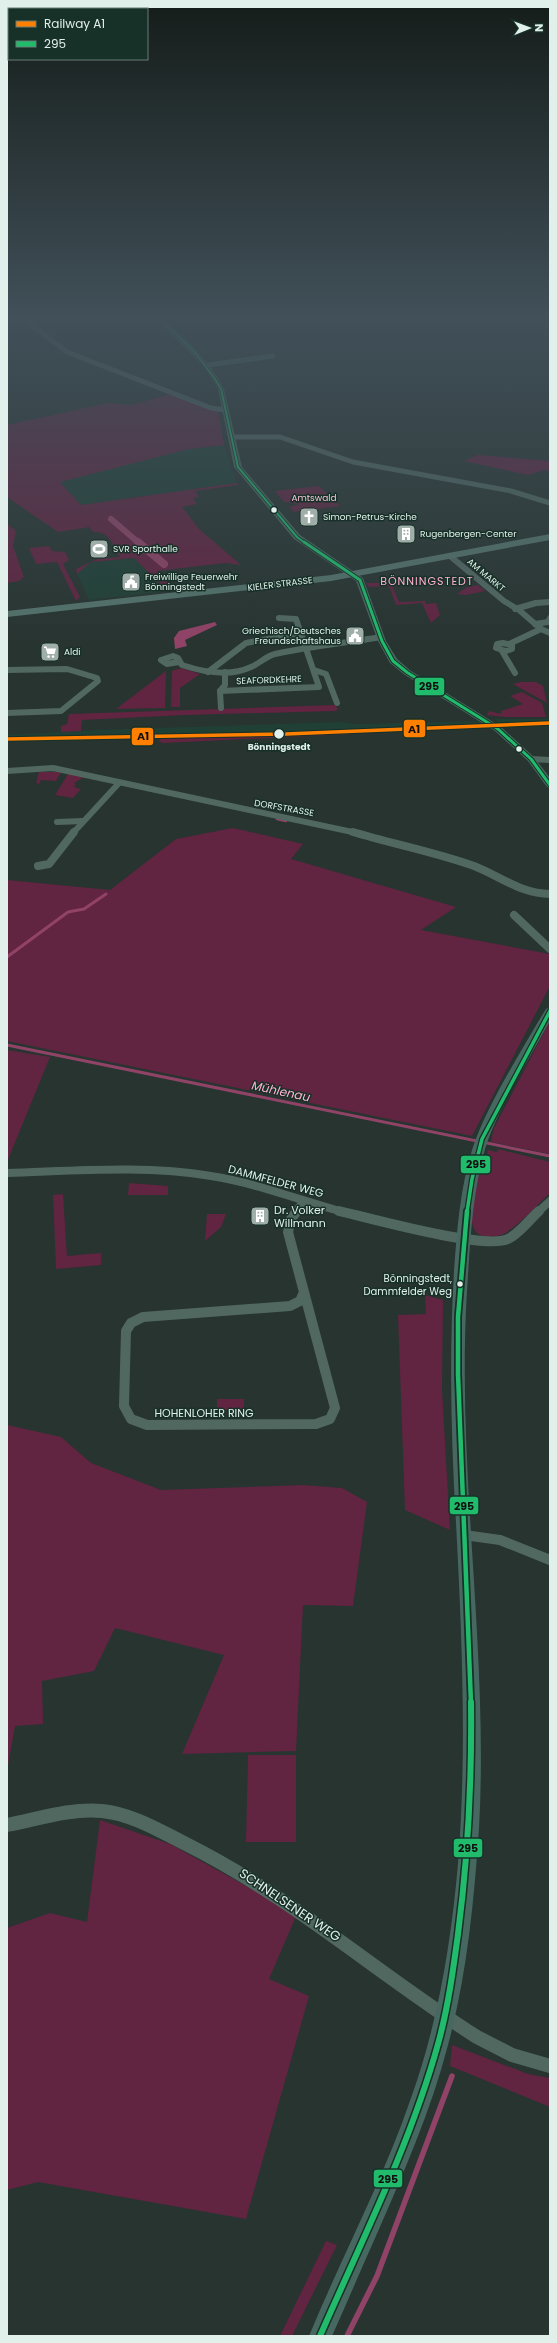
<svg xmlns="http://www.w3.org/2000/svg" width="557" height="2343" font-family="Poppins,sans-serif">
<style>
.built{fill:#203f35}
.green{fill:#612441}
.water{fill:#914367}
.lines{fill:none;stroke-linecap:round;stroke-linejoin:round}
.stream-far2{stroke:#914367;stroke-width:2.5}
.stream-far1{stroke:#914367;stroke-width:3}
.stream{stroke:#914367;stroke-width:5.5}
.canal-far1{stroke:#914367;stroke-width:6}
.canal{stroke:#914367;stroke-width:8}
.minor-far4{stroke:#516861;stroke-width:5}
.minor-far3{stroke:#516861;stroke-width:6}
.minor-far2{stroke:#516861;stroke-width:8}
.minor-far1{stroke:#516861;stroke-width:10}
.minor{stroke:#516861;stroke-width:14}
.secondary{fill:#476860;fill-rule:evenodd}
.primary{fill:#54736b;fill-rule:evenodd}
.bus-1-far4-casing{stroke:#173028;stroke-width:3.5}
.bus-1-far3-casing{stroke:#173028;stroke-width:5}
.bus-1-far2-casing{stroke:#173028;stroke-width:6}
.bus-1-far1-casing{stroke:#173028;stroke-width:8}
.bus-1-casing{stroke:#173028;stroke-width:9}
.bus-1-far4{stroke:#20bc6c;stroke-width:2}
.bus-1-far3{stroke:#20bc6c;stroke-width:3}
.bus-1-far2{stroke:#20bc6c;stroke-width:3.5}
.bus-1-far1{stroke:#20bc6c;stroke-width:4.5}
.bus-1{stroke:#20bc6c;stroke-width:6}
.rail-1-casing{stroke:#173028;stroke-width:5.5}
.rail-1{stroke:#ff8000;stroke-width:3.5}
.bus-dot{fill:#e1f0ea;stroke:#173028;stroke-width:1.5}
.labels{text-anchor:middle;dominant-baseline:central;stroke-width:3;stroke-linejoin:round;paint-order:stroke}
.far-park-label{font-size:9px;fill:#f5c3d6;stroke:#173028}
.far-poi-label{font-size:9px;fill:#e1f0ea;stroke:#173028;text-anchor:start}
.far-street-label{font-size:9px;fill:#e1f0ea;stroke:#173028}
.far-stop-label{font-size:9px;font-weight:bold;fill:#e1f0ea;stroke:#173028}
.bus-label{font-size:10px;fill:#e1f0ea;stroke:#173028;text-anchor:end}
.far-quarter-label{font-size:11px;letter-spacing:1px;fill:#ffafce;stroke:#173028}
.street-label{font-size:11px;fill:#e1f0ea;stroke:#173028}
.poi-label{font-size:11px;fill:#e1f0ea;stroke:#173028;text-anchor:start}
.water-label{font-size:12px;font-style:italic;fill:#fdb3cf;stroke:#173028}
.near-street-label{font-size:13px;fill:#e1f0ea;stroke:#173028}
.line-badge{stroke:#173028;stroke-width:1.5}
.pale-badge-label{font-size:11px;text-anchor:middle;font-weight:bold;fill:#111}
</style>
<rect width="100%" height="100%" fill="#273430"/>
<g class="built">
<polygon points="224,445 237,483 81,505 59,482 189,449"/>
<polygon points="134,558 167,591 89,600 77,574 81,569 91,562"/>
<polygon points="494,719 550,719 550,724 502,725"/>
<polygon points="480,721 488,726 299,735 7,742 7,735 96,730 341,722 356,724"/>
</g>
<g class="green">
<path d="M170,394l48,18 6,33 -35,4 -129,33 21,23 156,-22 1,2 -43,6 4,6 -6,1 4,6 -15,3 17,22 42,36 -16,-2 -68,8 19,19 -9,1 -33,-33 -43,4 -14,12 -1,-5 21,-10 23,-2c-7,-13 -11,-26 -27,-25l-4,-5 -31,5 -51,-35v-72l101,-22 24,2z"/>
<polygon points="478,455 550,461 550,472 544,470 528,475 464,461"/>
<polygon points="319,486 340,506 294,512 289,507 300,504 284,502 275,491"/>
<polygon points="7,524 16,531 13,546 24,577 19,581 7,583"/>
<polygon points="49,546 52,551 65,552 69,560 63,564 80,597 76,601 57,562 36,564 29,548"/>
<polygon points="366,583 391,583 399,602 425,601 426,604 436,603 440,615 431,623 422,603 396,605 389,586 369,587"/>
<polygon points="478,585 485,591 466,595 457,594 467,587"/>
<polygon points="181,668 200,674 180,688 180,707 171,707 172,671"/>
<polygon points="166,671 165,708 116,709"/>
<polygon points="520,682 536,682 543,686 547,703 513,684"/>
<polygon points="522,692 542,703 546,717 505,717 487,715 489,711 501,714 501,711 523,704 510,696"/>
<polygon points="335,705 338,709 336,711 185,715 82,720 81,731 61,732 61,726 67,724 69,714"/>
<polygon points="373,732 374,733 162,743 159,741 160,739"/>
<polygon points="39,772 61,772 56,781 41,780 39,784 36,783"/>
<polygon points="68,774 84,777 74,783 76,784 74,787 81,789 73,798 55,795"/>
<polygon points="233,828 303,844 291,859 456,907 421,930 550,954 550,986 472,1136 7,1041 7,880 110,890 176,839"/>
<polygon points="550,1021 550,1154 491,1142 494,1128"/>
<polygon points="7,1050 50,1057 7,1162"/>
<path d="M498,1149l52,13v31c-14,13 -27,28 -43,39 -7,5 -15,5 -23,4 -26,-3 -4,-64 0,-80h3l1,-6 9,2z"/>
<polygon points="129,1183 168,1186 168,1195 128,1195"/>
<polygon points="63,1194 67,1256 101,1253 101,1265 56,1269 53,1195"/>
<polygon points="207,1214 226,1214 221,1227 205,1241"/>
<polygon points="425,1295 443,1300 442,1390 450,1530 405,1510 398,1315 426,1314"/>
<rect x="217" y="1399" width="27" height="11"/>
<polygon points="7,1425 61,1437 91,1463 161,1490 303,1485 342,1488 367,1502 353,1606 303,1605 296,1751 182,1754 224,1655 115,1628 94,1671 42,1681 43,1724 15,1726 7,1771"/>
<polygon points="248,1755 296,1755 296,1842 246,1842"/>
<polygon points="100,1820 170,1844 297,1914 269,1979 309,1996 246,2219 38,2182 7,2190 7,1928 50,1913 87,1922"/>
<polygon points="452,2045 528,2074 550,2078 550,2107 450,2066"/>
<polygon points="326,2241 337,2245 292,2336 280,2336"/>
</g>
<polygon class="water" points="215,622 217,625 185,640 187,646 175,649 174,638 179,631"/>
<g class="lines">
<polyline class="stream-far2" points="277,819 286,821"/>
<g class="stream-far1">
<polyline points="7,957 68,912 84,909 106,894"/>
<polyline points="7,1045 550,1156"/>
</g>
<polyline class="stream" points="347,2336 377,2276 452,2076"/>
<polyline class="canal-far1" points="111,519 139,543"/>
<polyline class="canal" points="138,542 164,564"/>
<g class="minor-far4">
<polyline points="24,319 67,352 211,408 225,410"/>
<polyline points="208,365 273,356"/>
<polyline points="231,437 280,437 353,462 511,491 550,503"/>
</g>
<g class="minor-far3">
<polyline points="450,556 504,601 519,610 541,629 550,633"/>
<polyline points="515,609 536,603 550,602"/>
<polyline points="535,624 548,622 550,618"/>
<polygon points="503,643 512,645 512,649 506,651 496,648 497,644"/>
<polyline points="509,644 541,629"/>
<polyline points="502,651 515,673"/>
<path d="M179,662l-12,2 -6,-4 12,-4 5,2 4,7c21,7 48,12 69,2 8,-3 15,-11 24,-13 35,-8 71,-11 106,-17"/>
<polyline points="7,670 67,669 97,678 98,681 61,711 7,713"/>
<polyline points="314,670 326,674 337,703"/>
<polyline points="208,672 246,643 299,633"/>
<polyline points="225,672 225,685 220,691 319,687 296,619 279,618"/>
<polyline points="220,691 221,708"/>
<polyline points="531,759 550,760"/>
<polyline points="7,771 53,768 357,833"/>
<polyline points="57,822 83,821"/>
<polyline points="73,833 119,783"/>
</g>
<g class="minor-far2">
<path d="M353,832c40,12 82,20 121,34 26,10 47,28 76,28"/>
<polyline points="38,866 49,864 74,832"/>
<polyline points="514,915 550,949"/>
<path d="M7,1173c68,-2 137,-8 204,3 45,7 88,24 132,36"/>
<polyline points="296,1212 303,1201"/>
<polyline points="538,1212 550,1201"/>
</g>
<g class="minor-far1">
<polyline points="297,1211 291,1219 288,1232 335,1408 330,1419 316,1424 147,1425 131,1419 124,1406 126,1331 131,1323 143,1317 290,1306 300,1301 304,1292"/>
<path d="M339,1211c30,7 145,39 169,28 11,-5 22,-20 31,-28"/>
<polyline points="464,1535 500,1540 550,1560"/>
</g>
<path class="minor" d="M7,1825c31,-6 64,-17 95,-14 30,3 58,20 84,33 106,53 192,130 291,193l35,18 38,11"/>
<g class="secondary">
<path d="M157,319h6c24,21 46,41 61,70l18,78 58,68 63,43 23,63 11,18 14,12 90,56 33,30 16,21v10l-3,-1 -19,-26 -33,-30 -90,-56 -15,-12 -12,-22 -22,-60 -62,-42 -60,-72 -16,-78c-17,-32 -38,-44 -61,-70z"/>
<path d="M550,1007v14c-21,38 -52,87 -65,128 -13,46 -15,95 -18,142 -11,179 22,358 12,538 -5,72 -12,146 -31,216 -17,66 -45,129 -72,191 -15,33 -29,67 -44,100h-23c33,-80 74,-156 102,-238 27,-75 40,-155 47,-234 9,-113 4,-227 -2,-341 -5,-84 -7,-168 -2,-252 3,-41 6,-82 18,-121 13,-41 44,-90 66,-128l8,-13z"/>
</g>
<polygon class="primary" points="550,534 550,540 331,581 7,617 7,611 331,575"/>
<defs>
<polyline id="bus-1-far4" points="160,319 194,351 215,379 221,389 238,467 297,537 305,543"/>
<polyline id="bus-1-far3" points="304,542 360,580 382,641 393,661 408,673 498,729 531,759 550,785"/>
<polyline id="bus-1-far2" points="467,1212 472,1179 482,1139 550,1011"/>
<polyline id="bus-1-far1" points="467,1211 458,1317 458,1374 471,1703"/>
<path id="bus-1" d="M320,2336c42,-96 90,-191 118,-292 10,-36 15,-73 20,-110 10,-77 14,-154 13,-232"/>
</defs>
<use href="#bus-1-far4" class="bus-1-far4-casing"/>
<use href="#bus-1-far3" class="bus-1-far3-casing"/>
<use href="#bus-1-far2" class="bus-1-far2-casing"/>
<use href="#bus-1-far1" class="bus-1-far1-casing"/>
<use href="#bus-1" class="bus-1-casing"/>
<use href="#bus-1-far4" class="bus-1-far4"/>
<use href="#bus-1-far3" class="bus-1-far3"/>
<use href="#bus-1-far2" class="bus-1-far2"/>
<use href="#bus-1-far1" class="bus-1-far1"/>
<use href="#bus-1" class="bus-1"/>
<defs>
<polyline id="rail-1" points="7,739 286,734 550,723"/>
</defs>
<use href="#rail-1" class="rail-1-casing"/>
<use href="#rail-1" class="rail-1"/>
</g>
<linearGradient id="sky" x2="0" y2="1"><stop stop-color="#151d1a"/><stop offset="0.49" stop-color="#415059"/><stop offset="1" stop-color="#415059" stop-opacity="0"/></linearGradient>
<rect width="557" height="647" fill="url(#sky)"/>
<defs>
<symbol id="church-square" viewBox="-11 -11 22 22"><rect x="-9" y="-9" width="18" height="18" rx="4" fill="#a0aea9" stroke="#173028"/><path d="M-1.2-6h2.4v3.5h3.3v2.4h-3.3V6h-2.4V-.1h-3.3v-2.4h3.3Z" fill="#fff"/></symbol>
<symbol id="building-square" viewBox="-11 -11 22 22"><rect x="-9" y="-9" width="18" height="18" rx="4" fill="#a0aea9" stroke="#173028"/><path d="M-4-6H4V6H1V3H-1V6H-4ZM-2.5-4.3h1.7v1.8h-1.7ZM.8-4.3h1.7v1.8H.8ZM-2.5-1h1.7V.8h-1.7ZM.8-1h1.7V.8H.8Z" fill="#fff"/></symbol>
<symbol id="stadium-square" viewBox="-11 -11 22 22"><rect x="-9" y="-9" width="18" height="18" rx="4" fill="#a0aea9" stroke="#173028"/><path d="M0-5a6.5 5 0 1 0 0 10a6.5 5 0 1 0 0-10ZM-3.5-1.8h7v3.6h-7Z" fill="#fff"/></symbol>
<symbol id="civic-square" viewBox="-11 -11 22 22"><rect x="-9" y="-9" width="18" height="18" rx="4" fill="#a0aea9" stroke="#173028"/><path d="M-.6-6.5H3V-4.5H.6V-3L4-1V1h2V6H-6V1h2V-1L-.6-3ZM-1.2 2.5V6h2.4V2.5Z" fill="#fff"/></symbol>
<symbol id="supermarket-square" viewBox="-11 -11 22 22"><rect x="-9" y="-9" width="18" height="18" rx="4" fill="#a0aea9" stroke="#173028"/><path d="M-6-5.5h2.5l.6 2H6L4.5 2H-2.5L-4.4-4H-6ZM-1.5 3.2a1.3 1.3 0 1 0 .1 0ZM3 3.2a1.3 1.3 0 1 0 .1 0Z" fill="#fff"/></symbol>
</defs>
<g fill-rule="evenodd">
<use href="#church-square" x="298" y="506" width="22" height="22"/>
<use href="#building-square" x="395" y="523" width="22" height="22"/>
<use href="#stadium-square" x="88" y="538" width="22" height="22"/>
<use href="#civic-square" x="120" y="571" width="22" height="22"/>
<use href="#civic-square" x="344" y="625" width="22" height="22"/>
<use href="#supermarket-square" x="39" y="641" width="22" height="22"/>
<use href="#building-square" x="249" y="1205" width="22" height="22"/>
</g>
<g class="bus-dot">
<circle cx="274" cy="510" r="3.5"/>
<circle cx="279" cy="734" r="5.5"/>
<circle cx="519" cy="749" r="3.5"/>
<circle cx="460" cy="1284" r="3.5"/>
</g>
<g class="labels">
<g class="far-park-label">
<text x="314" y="498">Amtswald</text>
</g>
<g class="far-poi-label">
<text x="323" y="517">Simon-Petrus-Kirche</text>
<text x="420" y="534">Rugenbergen-Center</text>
<text x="113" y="549">SVR Sporthalle</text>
<text x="145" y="577">Freiwillige Feuerwehr<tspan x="145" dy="10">Bönningstedt</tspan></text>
<text x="341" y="631" text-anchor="end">Griechisch/Deutsches<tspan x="341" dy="10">Freundschaftshaus</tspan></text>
<text x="64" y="652">Aldi</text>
</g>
<g class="far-street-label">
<text transform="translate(486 575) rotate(40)">AM MARKT</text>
<text transform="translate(280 584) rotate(-7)">KIELER STRASSE</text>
<text transform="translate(269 680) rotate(-2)">SEAFORDKEHRE</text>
<text transform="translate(284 808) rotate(10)">DORFSTRASSE</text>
</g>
<g class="far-stop-label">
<text x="279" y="747">Bönningstedt</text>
</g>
<g class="bus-label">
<text x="452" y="1278">Bönningstedt,<tspan x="452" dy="13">Dammfelder Weg</tspan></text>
</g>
<g class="far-quarter-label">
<text x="427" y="581">BÖNNINGSTEDT</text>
</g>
<g class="street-label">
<text transform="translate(276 1181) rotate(15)">DAMMFELDER WEG</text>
<text x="204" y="1413">HOHENLOHER RING</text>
</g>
<g class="poi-label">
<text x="274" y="1210">Dr. Volker<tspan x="274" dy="13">Willmann</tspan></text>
</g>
<g class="water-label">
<text transform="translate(281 1091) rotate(12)">Mühlenau</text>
</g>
<g class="near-street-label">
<text transform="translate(290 1905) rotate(34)">SCHNELSENER WEG</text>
</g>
</g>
<g class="line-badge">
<rect x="414" y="677" width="31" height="19" rx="4" fill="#20bc6c"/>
<rect x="403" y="719" width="23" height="19" rx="4" fill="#ff8000"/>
<rect x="131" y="727" width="23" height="19" rx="4" fill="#ff8000"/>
<rect x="460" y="1155" width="31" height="19" rx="4" fill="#20bc6c"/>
<rect x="449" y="1496" width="30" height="19" rx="4" fill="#20bc6c"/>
<rect x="453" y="1838" width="30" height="20" rx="4" fill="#20bc6c"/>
<rect x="373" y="2169" width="30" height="19" rx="4" fill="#20bc6c"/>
</g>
<g class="pale-badge-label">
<text x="429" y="690">295</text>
<text x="414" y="733">A1</text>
<text x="143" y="740">A1</text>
<text x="476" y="1168">295</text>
<text x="464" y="1510">295</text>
<text x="468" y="1852">295</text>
<text x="388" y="2183">295</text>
</g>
<rect width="557" height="2343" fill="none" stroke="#e1f0ea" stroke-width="16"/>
<rect x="8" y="8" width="140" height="52" fill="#173028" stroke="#687d76"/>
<rect x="16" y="21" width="20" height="6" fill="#ff8000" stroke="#687d76"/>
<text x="44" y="28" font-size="12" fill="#e1f0ea">Railway A1</text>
<rect x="16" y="41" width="20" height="6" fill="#20bc6c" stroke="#687d76"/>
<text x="44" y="48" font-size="12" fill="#e1f0ea">295</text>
<g transform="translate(529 28) rotate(89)" stroke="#173028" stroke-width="3" paint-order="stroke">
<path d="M0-3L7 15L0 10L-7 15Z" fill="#e1f0ea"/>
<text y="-6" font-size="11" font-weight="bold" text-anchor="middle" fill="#e1f0ea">N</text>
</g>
</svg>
